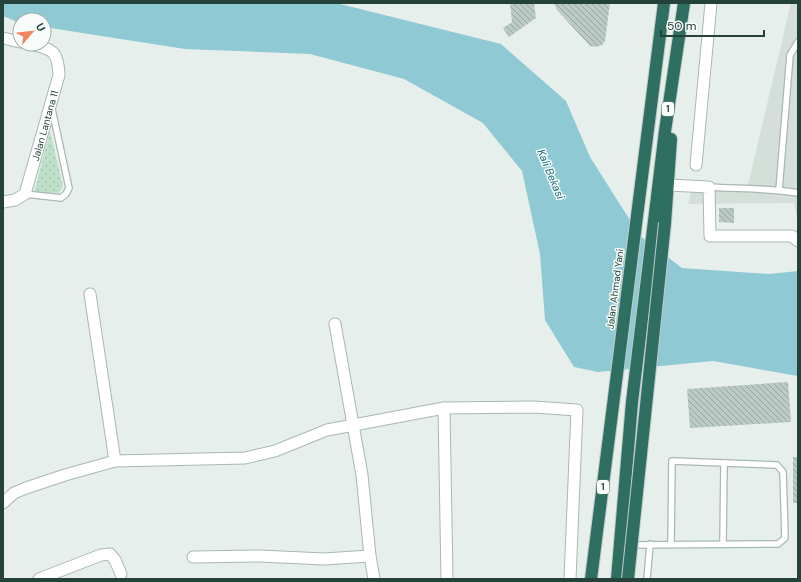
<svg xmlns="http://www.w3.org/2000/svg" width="801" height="582" font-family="'DM Sans',sans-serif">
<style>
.built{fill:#d4dfda}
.garden{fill:url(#garden-dots)}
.water{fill:#8ec9d4}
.building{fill:url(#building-back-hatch)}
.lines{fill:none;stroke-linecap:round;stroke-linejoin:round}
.lane-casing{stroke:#a8b8b2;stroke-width:8}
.street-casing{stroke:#a8b8b2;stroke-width:13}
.highway-casing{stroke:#c2cac8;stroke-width:14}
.lane{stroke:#fff;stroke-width:5.5}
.street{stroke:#fff;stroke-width:11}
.highway{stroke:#2f6f62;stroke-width:12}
.highway-bridge-casing{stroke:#c2cac8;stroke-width:14;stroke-linecap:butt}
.highway-bridge{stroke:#2f6f62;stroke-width:12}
.labels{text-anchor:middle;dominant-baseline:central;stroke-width:3;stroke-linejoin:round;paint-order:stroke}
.shield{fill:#f7fbf9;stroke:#637a73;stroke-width:1}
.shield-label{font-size:9px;font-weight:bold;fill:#24423a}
.street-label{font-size:10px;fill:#24423a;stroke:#f7fbf9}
.water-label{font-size:11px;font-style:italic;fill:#1c6f80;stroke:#f7fbf9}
</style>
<defs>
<pattern id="garden-dots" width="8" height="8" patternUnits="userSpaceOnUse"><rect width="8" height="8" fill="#bfe0c8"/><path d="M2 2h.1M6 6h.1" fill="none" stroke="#a4c1ad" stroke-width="1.8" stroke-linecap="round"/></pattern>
<pattern id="building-back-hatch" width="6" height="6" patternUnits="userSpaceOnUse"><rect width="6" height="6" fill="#bbcac4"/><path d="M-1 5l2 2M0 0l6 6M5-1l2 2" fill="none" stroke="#98a6a0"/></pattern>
</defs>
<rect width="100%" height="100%" fill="#e6efeb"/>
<polygon class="built" points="791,3 798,3 798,224 794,203 688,204 693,186 747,189"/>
<polygon class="garden" points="50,131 63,186 59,193 34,193"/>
<polygon class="water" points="3,3 336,3 501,44 566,101 590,157 640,236 682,268 769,274 798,271 798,376 713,361 598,372 574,367 545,320 540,254 522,171 483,123 404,79 310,54 185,49 44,27 44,20 20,20 20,23 3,16"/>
<g class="building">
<polygon points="510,3 534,3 536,18 509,37 503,28 512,22"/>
<polygon points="554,3 610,3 605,41 602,45 596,47 590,46 557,10"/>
<polygon points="719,208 734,208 734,223 719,222"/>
<polygon points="788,382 791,422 690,428 687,389"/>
<rect x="793" y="457" width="5" height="46"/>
</g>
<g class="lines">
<defs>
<g id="lane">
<path d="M709,187c30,2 60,1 89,6"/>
<polyline points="779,190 790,55 798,42"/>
<polyline points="25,194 61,198 66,194 69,188 52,109"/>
<polyline points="723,544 724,463"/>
<polyline points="630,545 778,544 785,538 783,472 777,465 672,461 671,545"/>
<polyline points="647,579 650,544"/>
</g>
<g id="street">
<polyline points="3,38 20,42"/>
<polyline points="696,165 711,3"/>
<polyline points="668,185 709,187 710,236 792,236 798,241"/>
<path id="s1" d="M3,202l12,-2 10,-6 34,-119c-1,-25 -7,-26 -29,-31"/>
<polyline points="90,294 115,461"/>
<polyline points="335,324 362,475 370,556 374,579"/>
<polyline points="444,408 447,579"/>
<polyline points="3,503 14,493 26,488 65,475 115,461 245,458 275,451 327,430 444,408 534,407 577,410 570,579"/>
<polyline points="193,557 260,556 324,559 370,556"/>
<polyline points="39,579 101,555 110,554 115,560 121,574"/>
</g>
<g id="highway">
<polyline points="665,223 671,139"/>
<polyline points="591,579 664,3"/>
<polyline points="617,579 632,402 665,131 684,3"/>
</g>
</defs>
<use href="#lane" class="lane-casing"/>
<use href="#street" class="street-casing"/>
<use href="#highway" class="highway-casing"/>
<use href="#lane" class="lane"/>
<use href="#street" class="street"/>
<use href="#highway" class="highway"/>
<defs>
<polyline id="highway-bridge" points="628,579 665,223"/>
</defs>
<use href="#highway-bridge" class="highway-bridge-casing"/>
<use href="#highway-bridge" class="highway-bridge"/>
</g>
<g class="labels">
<g class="shield">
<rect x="662" y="102" width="12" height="14" rx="3"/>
<rect x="597" y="480" width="12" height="14" rx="3"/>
</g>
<g class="shield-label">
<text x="668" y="109">1</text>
<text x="603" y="487">1</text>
</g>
<g class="street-label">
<text stroke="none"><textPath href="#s1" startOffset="95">Jalan Lantana 11</textPath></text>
<text transform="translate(615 289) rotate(-83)">Jalan Ahmad Yani</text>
</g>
<g class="water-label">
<text transform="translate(551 174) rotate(67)">Kali Bekasi</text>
</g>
</g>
<rect width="801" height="582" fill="none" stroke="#24423a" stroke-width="8"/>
<g transform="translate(32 32) rotate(62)"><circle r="19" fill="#f7fbf9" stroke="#a3b1ad"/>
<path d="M0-3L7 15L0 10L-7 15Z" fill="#f4845f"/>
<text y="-6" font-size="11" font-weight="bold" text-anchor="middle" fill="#24423a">U</text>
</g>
<path d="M661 30v6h103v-6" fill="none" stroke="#24423a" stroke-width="2"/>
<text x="667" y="30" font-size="12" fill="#24423a" stroke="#f7fbf9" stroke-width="3" paint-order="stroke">50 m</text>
</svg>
